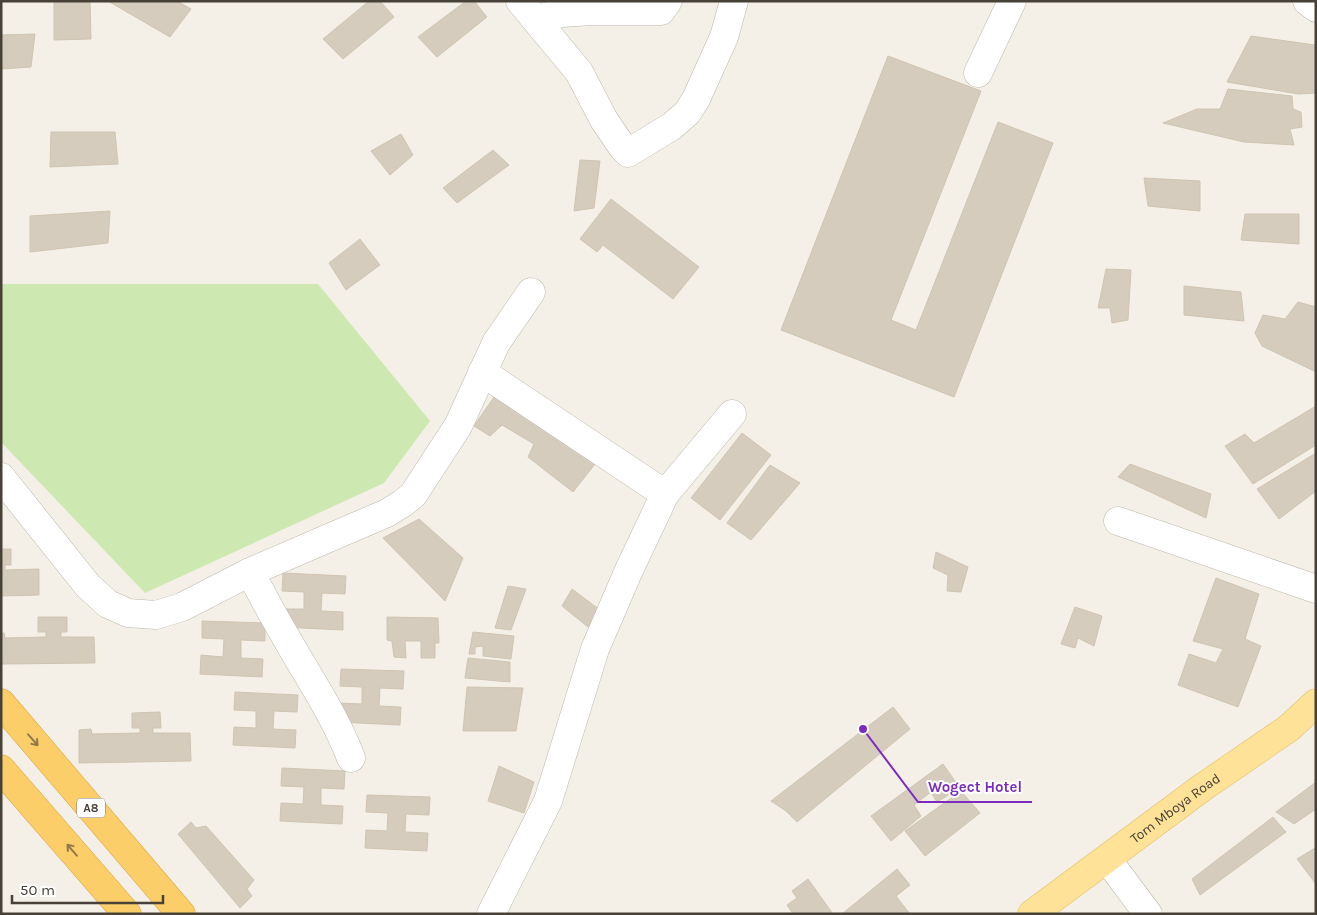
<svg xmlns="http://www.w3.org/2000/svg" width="1317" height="915" font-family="Karla,sans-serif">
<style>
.green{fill:#cee8b1}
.building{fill:#d5ccbd;stroke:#d0c4b1}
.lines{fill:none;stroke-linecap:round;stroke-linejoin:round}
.minor-casing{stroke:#bfb8aa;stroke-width:29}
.major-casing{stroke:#e3bf67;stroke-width:29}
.highway-casing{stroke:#dca33a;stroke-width:29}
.minor{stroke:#fff;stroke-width:28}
.major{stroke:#fde298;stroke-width:28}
.highway{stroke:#fcce6a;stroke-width:28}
.oneway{stroke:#8f794b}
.labels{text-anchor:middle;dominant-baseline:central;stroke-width:4;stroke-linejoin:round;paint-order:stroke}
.shield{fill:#fff;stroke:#7e7a73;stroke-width:1}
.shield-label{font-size:12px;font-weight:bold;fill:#474137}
.street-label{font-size:14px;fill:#474137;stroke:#fff}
.leader{fill:none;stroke:#7b2cbf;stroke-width:2}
.callout-dot{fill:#7b2cbf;stroke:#fff;stroke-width:2}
.callout-label{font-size:15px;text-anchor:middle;font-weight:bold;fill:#7b2cbf;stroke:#fff;stroke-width:4;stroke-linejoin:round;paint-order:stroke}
</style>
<rect width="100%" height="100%" fill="#f4f0e8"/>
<polygon class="green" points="1,284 318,284 430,421 384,483 145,593 1,442"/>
<g class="building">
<polygon points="54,1 90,1 91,39 54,40"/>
<polygon points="108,1 177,1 191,9 170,37"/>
<polygon points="369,1 380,1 394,17 343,59 323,39"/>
<polygon points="466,1 474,1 487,17 437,57 418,37"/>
<polygon points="35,34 31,67 1,69 1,35"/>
<polygon points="1251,36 1315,45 1316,93 1298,94 1227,82"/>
<polygon points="888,56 981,91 891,320 916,330 998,122 1053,143 954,397 781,330"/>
<polygon points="1228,89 1292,96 1293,109 1301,112 1302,127 1290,129 1294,145 1244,142 1163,123 1197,109 1220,109"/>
<polygon points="51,132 115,132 118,164 50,167"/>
<polygon points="401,134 413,155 390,175 371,151"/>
<polygon points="493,150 509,165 457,203 443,188"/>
<polygon points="580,160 600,161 594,208 574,211"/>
<polygon points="1144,178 1200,181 1200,211 1148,206"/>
<polygon points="611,199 699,267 673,299 603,245 597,252 580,239"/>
<polygon points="110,211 108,243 30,252 30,216"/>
<polygon points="1245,214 1299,214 1299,244 1241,240"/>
<polygon points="360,239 380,265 346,290 329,263"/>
<polygon points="1106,269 1131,270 1128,320 1112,323 1110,308 1098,308"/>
<polygon points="1184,286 1241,292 1244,321 1184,315"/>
<polygon points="1298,302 1316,307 1316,372 1262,346 1255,333 1263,315 1285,319"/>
<polygon points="494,397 595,464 573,492 528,457 534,444 502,425 490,436 474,426"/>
<polygon points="1316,406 1316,445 1253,484 1225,446 1245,434 1254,443"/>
<polygon points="742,433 771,455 720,520 691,498"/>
<polygon points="1316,453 1316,491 1279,519 1257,489"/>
<polygon points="1130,464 1211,494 1206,518 1118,477"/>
<polygon points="770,465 800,483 751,540 727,523"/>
<polygon points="419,519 463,558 445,601 383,538"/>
<polygon points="1,549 11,549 11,565 5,565 5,570 39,569 39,595 1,596"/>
<polygon points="936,552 968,567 961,592 947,591 948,575 933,568"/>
<polygon points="283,573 346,576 345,594 322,593 321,611 343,612 343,630 281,627 281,609 304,609 304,592 282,591"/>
<polygon points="1216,578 1259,594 1245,639 1261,646 1238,707 1178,685 1189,654 1216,663 1223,649 1193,641"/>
<polygon points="508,586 526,589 511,630 495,628"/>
<polygon points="572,589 600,610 588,627 562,606"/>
<polygon points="1075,607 1102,616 1094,646 1078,638 1075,648 1061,644"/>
<polygon points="38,617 67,617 67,632 61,632 61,637 94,637 95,663 1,664 1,633 4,633 5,638 46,637 46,632 38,632"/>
<polygon points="387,617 438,618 439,643 435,643 435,658 421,658 421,641 405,641 406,658 394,657 392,641 387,640"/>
<polygon points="202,621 265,623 265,641 241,640 241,658 263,659 262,677 200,674 201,655 223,657 224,639 202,638"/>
<polygon points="473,632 514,636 511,659 483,656 483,646 475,647 475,654 469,654"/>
<polygon points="468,658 510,662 510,682 465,678"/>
<polygon points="341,669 404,671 403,689 380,688 379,706 401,707 400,725 338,722 339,703 362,704 362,687 340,686"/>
<polygon points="467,687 523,688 516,731 463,731"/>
<polygon points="235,692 298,695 297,712 274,711 273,729 296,730 295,748 233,745 234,727 256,728 256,711 234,710"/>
<polygon points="893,707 910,729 797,822 786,811 771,801"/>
<polygon points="160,712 161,728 153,728 153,733 190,733 191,761 79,763 79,730 91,729 92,734 140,733 140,728 132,728 132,713"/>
<polygon points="943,764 960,788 937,802 931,792 914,805 921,816 891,841 871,816"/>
<polygon points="499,766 534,782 524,813 488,801"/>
<polygon points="282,768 345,771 344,789 321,788 321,805 343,806 342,824 280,821 281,803 303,804 304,787 281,786"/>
<polygon points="1316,782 1316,809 1294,824 1276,812"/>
<polygon points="961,791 980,813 925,856 905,831"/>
<polygon points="367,795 430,797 429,815 406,814 405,832 428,833 427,851 365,848 366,830 387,831 388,813 366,812"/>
<polygon points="1273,817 1286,832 1200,895 1192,879"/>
<polygon points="191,822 196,828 206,826 254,880 247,889 252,896 240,908 178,834"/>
<polygon points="1315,848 1316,849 1316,884 1297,859"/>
<polygon points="897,869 910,885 896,896 910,914 842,914"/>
<polygon points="808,879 833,914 793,914 787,905 797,898 792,891"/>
</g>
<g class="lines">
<defs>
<g id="minor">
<polyline points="520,1 579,72 604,120 623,148 628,153 672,126 687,113 696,99 724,37 734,1"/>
<polyline points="1307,1 1316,8"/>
<polyline points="536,19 562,13 591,11 661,11 668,1"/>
<polyline points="978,73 1012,1"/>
<polyline points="482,372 665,494"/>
<polyline points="1,477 88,586 108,604 128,613 156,615 182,607 250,572 387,513 403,503 413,495 458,426 496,343 531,292"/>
<polyline points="1118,521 1316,589"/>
<path d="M250,572c14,27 29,54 45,81 20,34 42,68 56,105"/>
<polyline points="1107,859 1148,914"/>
<polyline points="491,914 548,801 595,649 629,570 665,494 732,414"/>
</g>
<g id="major">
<path id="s1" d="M1032,914l171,-127 86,-59 27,-25"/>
</g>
<g id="highway">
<polyline points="1,703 181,914"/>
<polyline points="1,769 127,914"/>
</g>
</defs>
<use href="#minor" class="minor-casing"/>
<use href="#major" class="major-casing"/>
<use href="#highway" class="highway-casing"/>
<use href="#minor" class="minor"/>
<use href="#major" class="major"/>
<use href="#highway" class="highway"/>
</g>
<defs><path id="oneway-shaft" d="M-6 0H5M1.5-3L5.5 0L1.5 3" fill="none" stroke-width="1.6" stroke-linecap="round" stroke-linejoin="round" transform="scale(1.25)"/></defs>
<g class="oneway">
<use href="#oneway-shaft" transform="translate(33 740) rotate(49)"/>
<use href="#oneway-shaft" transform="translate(72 850) rotate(-131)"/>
</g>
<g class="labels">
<rect class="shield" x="77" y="798.5" width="28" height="19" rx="4"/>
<g class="shield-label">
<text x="91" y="808">A8</text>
</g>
<g class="street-label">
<text stroke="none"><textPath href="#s1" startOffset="178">Tom Mboya Road</textPath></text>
</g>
</g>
<path class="leader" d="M863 729L918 802H1032"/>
<circle class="callout-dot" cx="863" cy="729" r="5"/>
<g class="callout-label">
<text x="975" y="792">Wogect Hotel</text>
</g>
<rect width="1317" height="915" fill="none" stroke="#474137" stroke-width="5"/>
<path d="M12 895v8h151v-8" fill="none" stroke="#474137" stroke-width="2.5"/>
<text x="20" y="895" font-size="15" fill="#474137" stroke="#ffffff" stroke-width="4" paint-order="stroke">50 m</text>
</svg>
